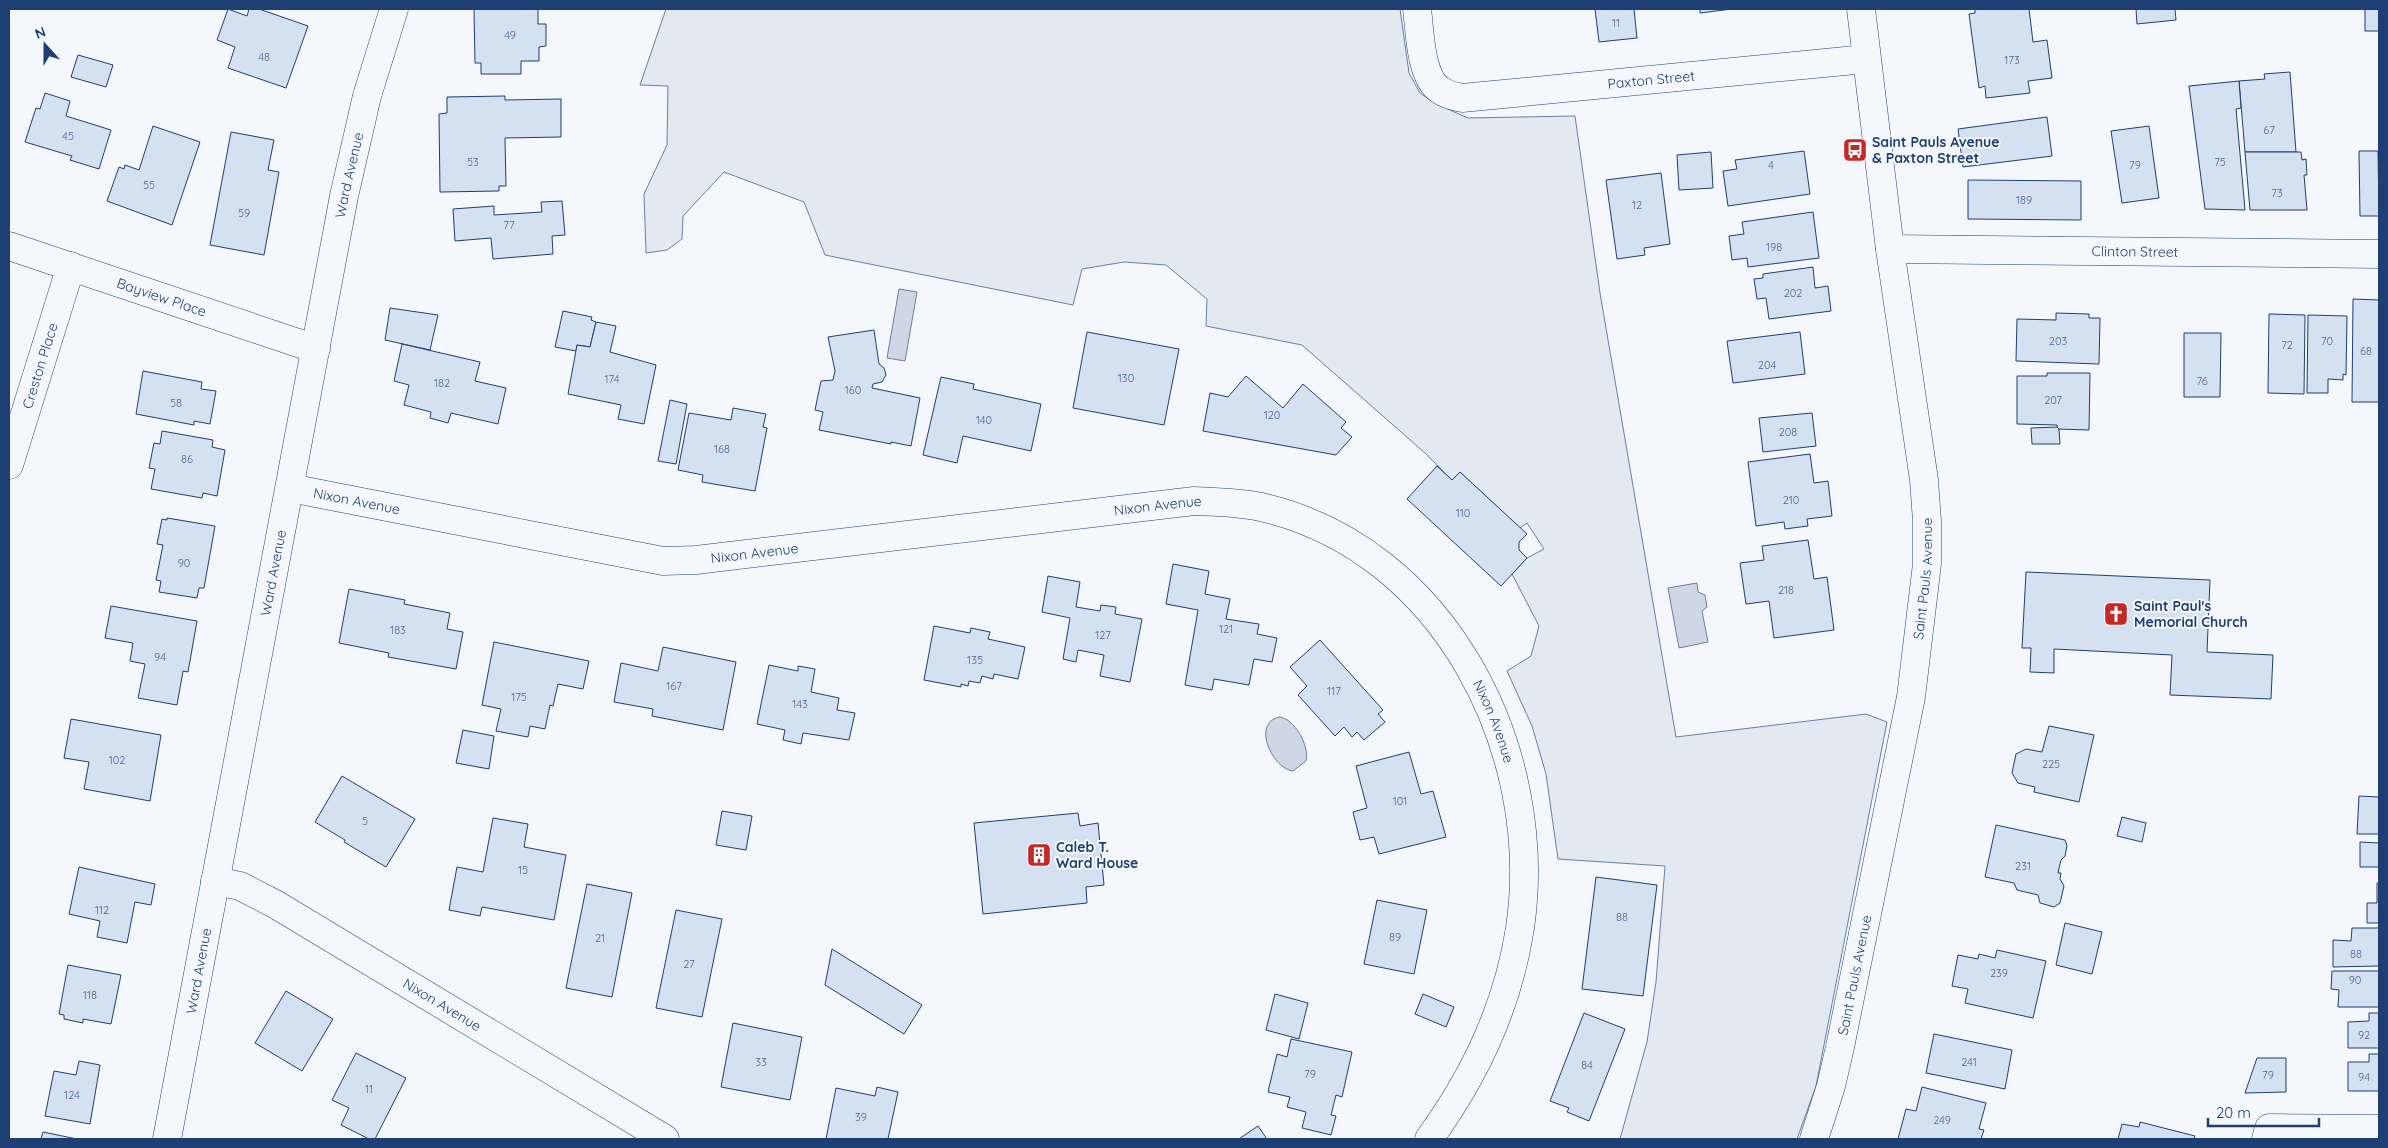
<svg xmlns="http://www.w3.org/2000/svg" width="2388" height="1148" font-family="Quicksand,sans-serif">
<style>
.green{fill:#e3e9f0;stroke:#687fa3}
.water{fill:#cfd7e4;stroke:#687fa3}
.building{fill:#d5e0f0;stroke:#1d3f73}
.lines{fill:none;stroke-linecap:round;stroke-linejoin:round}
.street-casing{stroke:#1d3f73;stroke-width:29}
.secondary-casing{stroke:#1d3f73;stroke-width:29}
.street{stroke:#f4f7fb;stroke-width:28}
.secondary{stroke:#f4f7fb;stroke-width:28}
.labels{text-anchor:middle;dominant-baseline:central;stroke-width:4;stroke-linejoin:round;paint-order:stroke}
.number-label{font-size:11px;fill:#4b6792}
.street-label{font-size:14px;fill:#1d3f73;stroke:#f4f7fb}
.poi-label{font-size:14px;font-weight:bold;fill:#1d3f73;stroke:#f4f7fb;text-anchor:start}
</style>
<rect width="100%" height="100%" fill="#f4f7fb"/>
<polygon class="green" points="666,9 1400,9 1409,73 1420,93 1436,104 1468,118 1575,116 1600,293 1676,737 1866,714 1887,722 1816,1086 1797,1139 1620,1139 1647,1042 1656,982 1665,866 1558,859 1546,774 1532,726 1507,671 1531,656 1539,626 1512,574 1527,558 1544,549 1527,523 1520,528 1460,472 1452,480 1425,453 1302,345 1206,326 1207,299 1166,265 1124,262 1082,269 1073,305 825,255 804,202 724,172 683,216 682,239 667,250 646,253 644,194 667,145 668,86 640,85"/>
<g class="water">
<polygon points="899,289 917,292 905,361 887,358"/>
<polygon points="1697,583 1698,592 1705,595 1707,607 1702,611 1708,642 1679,648 1668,588"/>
<path d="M1279,717c15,1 31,29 27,44l-13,10c-20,-2 -42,-47 -14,-54z"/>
</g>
<g class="building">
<polygon points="228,9 247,16 249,9 259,9 308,26 286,88 228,68 235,47 217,40"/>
<polygon points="474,9 538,9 538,24 546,24 546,46 539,47 539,61 521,61 521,74 481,74 481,63 475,63"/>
<polygon points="1595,9 1634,9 1637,38 1599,42"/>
<polygon points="1700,9 1732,9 1700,13"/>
<polygon points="1975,9 2029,9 2033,42 2047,40 2052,78 2028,81 2030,93 1986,98 1985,86 1979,88 1969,14 1975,13"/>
<polygon points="2136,9 2175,9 2176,20 2137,24"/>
<rect x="2365" y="9" width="14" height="22"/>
<polygon points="78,55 113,65 106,87 71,77"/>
<polygon points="2290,72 2296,152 2245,152 2239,81 2265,79 2264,74"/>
<polygon points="2239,81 2241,108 2236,109 2245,210 2205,209 2189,86"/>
<polygon points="45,93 70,101 66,116 111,130 99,169 70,160 72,156 25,142 36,108 40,109"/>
<polygon points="505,96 505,100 561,99 561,137 505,138 506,186 499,186 499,191 440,192 439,114 447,113 447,97"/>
<polygon points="2047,117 2052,156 1963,167 1958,129"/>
<polygon points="153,126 200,142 172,225 107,201 119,167 124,169 125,165 139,170"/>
<polygon points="2149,126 2159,198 2122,203 2111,131"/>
<polygon points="231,132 274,140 268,170 279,172 264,255 210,245"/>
<polygon points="1804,151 1810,194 1728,206 1723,171 1737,169 1735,160"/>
<polygon points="2359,151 2378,151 2379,216 2360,216"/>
<polygon points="1711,152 1713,188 1679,190 1677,155"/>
<polygon points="2245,152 2301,152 2302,160 2306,159 2307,175 2304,175 2307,210 2250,210"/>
<polygon points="1661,173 1670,244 1644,248 1645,255 1617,259 1606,180"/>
<polygon points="1968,180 2081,181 2081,220 1968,219"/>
<polygon points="562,201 565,235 552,236 553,254 493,259 491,238 455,241 453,209 494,206 494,215 542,212 541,202"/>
<polygon points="1813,212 1819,258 1748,267 1747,258 1732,260 1729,236 1744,234 1742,222"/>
<polygon points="1813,267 1815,288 1828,286 1831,311 1769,319 1766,298 1757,299 1754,279 1763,278 1763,274"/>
<polygon points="2353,299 2379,300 2379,402 2352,402"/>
<polygon points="390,308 438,315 430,350 385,340"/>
<polygon points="563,311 592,317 591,320 596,322 590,347 577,345 576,351 555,347"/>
<polygon points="2056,313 2089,314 2089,318 2100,318 2099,364 2016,361 2017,319 2056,320"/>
<polygon points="2269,314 2305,315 2304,394 2268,393"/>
<polygon points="2308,315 2347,316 2346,375 2343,374 2343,380 2328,379 2328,393 2307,393"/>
<polygon points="596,322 616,326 610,352 656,365 644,424 618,419 621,405 568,394 577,345 590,347"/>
<polygon points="874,330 879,364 884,368 886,375 882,382 873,384 872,388 920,398 911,446 891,442 891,444 819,430 823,412 815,410 821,381 833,380 835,371 828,337"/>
<polygon points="1087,332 1179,349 1164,425 1073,408"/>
<polygon points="1800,332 1805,374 1733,383 1727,341"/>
<polygon points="2184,333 2221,333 2220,397 2184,397"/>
<polygon points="402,344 480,362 475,381 506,388 498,424 451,413 448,423 430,418 431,412 404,405 409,385 394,381"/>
<polygon points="143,371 202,382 201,389 216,391 210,424 194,421 194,425 136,414"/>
<polygon points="2047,373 2090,373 2089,430 2057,429 2057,425 2017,424 2017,376 2047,376"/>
<polygon points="1246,376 1283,408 1303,384 1346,422 1341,428 1352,437 1336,455 1203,431 1210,393 1228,397"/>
<polygon points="941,377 974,384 973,389 1041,404 1031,451 963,436 957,463 923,455"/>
<polygon points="670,400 687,404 676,464 658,461"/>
<polygon points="733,408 766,414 763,427 767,428 755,491 702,482 703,475 678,470 689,413 731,420"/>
<polygon points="1812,413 1816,446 1763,452 1759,418"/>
<polygon points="2057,427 2059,429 2060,444 2032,444 2031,428"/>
<polygon points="162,431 213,440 212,447 225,450 217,496 203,493 202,498 151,489 155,469 149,468 154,443 160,444"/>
<polygon points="1810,454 1814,483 1828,481 1832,516 1807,519 1808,526 1785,529 1784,522 1756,526 1748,462"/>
<polygon points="1437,466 1452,480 1460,472 1527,534 1519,542 1519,550 1527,558 1501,586 1407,499"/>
<polygon points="167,518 215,526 204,588 199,588 197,598 159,592 161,581 156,580 163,545 157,544 162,519 167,520"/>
<polygon points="1808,540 1814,579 1827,577 1834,630 1774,638 1769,601 1746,604 1740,563 1764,560 1762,546"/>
<polygon points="1173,564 1209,571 1205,594 1230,599 1226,619 1259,624 1257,634 1277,638 1272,662 1254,659 1249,685 1214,679 1212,690 1185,685 1198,610 1166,604"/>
<polygon points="2026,572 2210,580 2207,652 2273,655 2271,699 2170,695 2172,655 2054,649 2054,673 2030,672 2031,648 2022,648"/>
<polygon points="1048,576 1080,582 1076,607 1100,611 1101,605 1116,607 1115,614 1142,619 1130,682 1100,676 1104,655 1078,650 1076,662 1063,659 1070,618 1042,612"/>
<polygon points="349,589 405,600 404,604 450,613 447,629 463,632 456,669 388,657 389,653 339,643"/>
<polygon points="111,606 197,621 188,672 183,671 177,705 138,698 145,664 130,661 133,643 105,638"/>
<polygon points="934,626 970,633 971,628 990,632 988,639 1025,647 1018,679 994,674 993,679 982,676 980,683 969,681 968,686 961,684 961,687 924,680"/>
<polygon points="1320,640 1383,710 1378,714 1385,722 1364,740 1357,732 1352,737 1344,727 1335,736 1298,695 1307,686 1290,667"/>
<polygon points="494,642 589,661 583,689 558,684 553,706 550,705 545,729 530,726 528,737 496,731 501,709 482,705"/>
<polygon points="663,647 736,662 723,730 652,716 653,709 614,702 621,663 658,671"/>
<polygon points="769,665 798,671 798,666 815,669 811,692 839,698 837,710 855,713 849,740 803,733 801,744 783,740 785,730 757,724"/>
<polygon points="71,719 161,735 150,801 84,789 89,762 64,758"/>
<polygon points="2049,726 2094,735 2079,802 2034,792 2035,787 2018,783 2012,773 2016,754 2026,749 2042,752"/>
<polygon points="463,730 494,736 489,769 456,763"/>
<polygon points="1409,752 1421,794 1433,791 1446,837 1379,854 1374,837 1360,840 1353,812 1367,808 1356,766"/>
<polygon points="342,776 415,819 386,867 344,842 345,840 315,822"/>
<polygon points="2359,796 2379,797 2379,834 2357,834"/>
<polygon points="722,811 752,816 746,850 716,845"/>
<polygon points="1078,813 1080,826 1098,823 1104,885 1086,887 1087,903 983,914 974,823"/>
<polygon points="2122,817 2146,823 2142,842 2117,836"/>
<polygon points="493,818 528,824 524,847 566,855 554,920 482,907 480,916 449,910 457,867 483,872"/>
<polygon points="1996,825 2065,840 2067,846 2065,856 2061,860 2058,873 2061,873 2060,879 2064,886 2060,903 2054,907 2040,903 2038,895 2017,890 2014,883 1985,877"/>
<polygon points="2360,842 2379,843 2379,867 2360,867"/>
<polygon points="79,867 155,884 151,905 135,902 127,943 97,937 100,921 69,914"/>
<polygon points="1596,877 1657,885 1643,996 1582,989"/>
<polygon points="2377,883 2379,883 2379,923 2367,923 2367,903 2377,903"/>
<polygon points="587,884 632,893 612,997 566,988"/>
<polygon points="1377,900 1427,910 1414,974 1364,964"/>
<polygon points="676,910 722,919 702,1017 656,1008"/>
<polygon points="2065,923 2102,932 2092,974 2056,965"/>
<polygon points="2352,928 2379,928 2379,966 2333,967 2333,940 2351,941"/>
<polygon points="832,949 922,1005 904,1034 825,985"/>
<polygon points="1997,950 2046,961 2033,1018 1965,1003 1968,989 1952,986 1958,955 1978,959 1979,954 1995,958"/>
<polygon points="68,965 121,975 111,1024 83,1019 83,1023 64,1019 64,1015 59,1014"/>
<polygon points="2332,971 2379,971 2379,1007 2338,1007 2339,990 2331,989"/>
<polygon points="286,991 333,1019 302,1071 255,1043"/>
<polygon points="1275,994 1308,1003 1299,1039 1266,1030"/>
<polygon points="1423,994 1454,1007 1446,1027 1415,1014"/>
<polygon points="1584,1013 1625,1029 1589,1121 1567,1112 1569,1108 1550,1101"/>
<polygon points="2369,1013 2379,1013 2379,1048 2348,1048 2348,1022 2369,1021"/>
<polygon points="733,1023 802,1037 790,1100 721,1087"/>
<polygon points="1934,1034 2012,1050 2005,1089 1926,1073"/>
<polygon points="1291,1039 1352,1052 1342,1097 1336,1095 1331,1115 1336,1116 1331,1135 1302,1128 1306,1112 1287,1107 1290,1097 1268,1092 1277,1054 1287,1057"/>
<polygon points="356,1053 406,1078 375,1139 369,1139 341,1125 349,1108 332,1100"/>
<polygon points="2369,1054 2379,1054 2379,1091 2348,1091 2348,1062 2369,1062"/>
<polygon points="2257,1058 2286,1058 2286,1092 2245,1093"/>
<polygon points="79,1061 100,1065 90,1124 45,1116 54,1071 76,1075"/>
<polygon points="877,1087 898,1092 888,1139 826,1139 836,1088 875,1096"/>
<polygon points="1922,1087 1986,1103 1979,1129 1984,1130 1981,1139 1898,1139 1906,1109 1916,1111"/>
<polygon points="2140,1122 2195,1136 2194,1139 2118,1139 2122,1124 2139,1127"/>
<polygon points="1258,1126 1267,1139 1239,1139"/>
<polygon points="43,1132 77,1139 41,1139"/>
</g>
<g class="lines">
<defs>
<g id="street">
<path id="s1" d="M1417,9c3,22 3,68 23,81 7,5 14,6 22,8l404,-39"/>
<path id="s2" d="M9,246l307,103"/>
<path id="s3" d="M1890,249l489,5"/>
<path id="s4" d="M9,465l62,-199"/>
<path id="s5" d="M290,488l373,73 33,-1 498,-59c23,1 45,1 67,6 184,42 285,244 259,421 -12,78 -45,148 -91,211"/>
<path id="s6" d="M215,881l25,5 35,18 390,235"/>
<path id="s7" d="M167,1139l177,-943 23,-100 27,-87"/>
<polyline points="2266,1139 2269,1128 2379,1129"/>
</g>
<g id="secondary">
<path id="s8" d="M1814,1139l17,-53 9,-39 71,-350 16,-133v-43l-3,-41 -34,-231 -29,-240"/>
</g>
</defs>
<use href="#street" class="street-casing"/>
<use href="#secondary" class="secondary-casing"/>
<use href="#street" class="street"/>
<use href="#secondary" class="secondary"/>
</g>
<defs>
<symbol id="bus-square" viewBox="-11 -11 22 22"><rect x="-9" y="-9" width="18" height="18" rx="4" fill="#c62828" stroke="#f4f7fb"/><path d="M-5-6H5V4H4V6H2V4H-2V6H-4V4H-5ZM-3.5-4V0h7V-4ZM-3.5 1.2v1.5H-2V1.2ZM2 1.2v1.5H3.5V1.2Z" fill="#fff"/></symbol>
<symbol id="church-square" viewBox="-11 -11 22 22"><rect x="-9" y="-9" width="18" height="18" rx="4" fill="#c62828" stroke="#f4f7fb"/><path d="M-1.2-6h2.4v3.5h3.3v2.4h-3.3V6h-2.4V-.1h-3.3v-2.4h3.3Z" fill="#fff"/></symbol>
<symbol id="building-square" viewBox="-11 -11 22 22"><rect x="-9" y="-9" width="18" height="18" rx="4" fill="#c62828" stroke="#f4f7fb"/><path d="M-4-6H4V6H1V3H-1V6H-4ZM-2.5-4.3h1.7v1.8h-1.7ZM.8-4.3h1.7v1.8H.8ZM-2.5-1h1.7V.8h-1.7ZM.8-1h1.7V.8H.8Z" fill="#fff"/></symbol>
</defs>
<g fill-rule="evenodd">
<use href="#bus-square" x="1841" y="136" width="28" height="28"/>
<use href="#church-square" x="2102" y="600" width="28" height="28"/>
<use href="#building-square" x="1025" y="841" width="28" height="28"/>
</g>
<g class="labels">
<g class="number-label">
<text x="1616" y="23">11</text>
<text x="510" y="35">49</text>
<text x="264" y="57">48</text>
<text x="2012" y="60">173</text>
<text x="2269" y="130">67</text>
<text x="68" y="136">45</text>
<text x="473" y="162">53</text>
<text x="2220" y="162">75</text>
<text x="1771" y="165">4</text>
<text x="2135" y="165">79</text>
<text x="149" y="185">55</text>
<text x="2277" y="193">73</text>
<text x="2024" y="200">189</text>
<text x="1637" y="205">12</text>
<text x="244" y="213">59</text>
<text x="509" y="225">77</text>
<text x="1774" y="247">198</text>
<text x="1793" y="293">202</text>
<text x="2058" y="341">203</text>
<text x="2327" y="341">70</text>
<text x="2287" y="345">72</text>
<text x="2366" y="351">68</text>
<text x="1767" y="365">204</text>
<text x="1126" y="378">130</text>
<text x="612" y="379">174</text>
<text x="2202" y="381">76</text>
<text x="442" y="383">182</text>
<text x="853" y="390">160</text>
<text x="2053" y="400">207</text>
<text x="176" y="403">58</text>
<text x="1272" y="415">120</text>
<text x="984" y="420">140</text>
<text x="1788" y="432">208</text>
<text x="722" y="449">168</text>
<text x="187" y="459">86</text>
<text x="1791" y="500">210</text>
<text x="1463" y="513">110</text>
<text x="184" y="563">90</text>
<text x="1786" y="590">218</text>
<text x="1226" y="629">121</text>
<text x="398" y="630">183</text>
<text x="1103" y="635">127</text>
<text x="160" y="657">94</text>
<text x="975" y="660">135</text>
<text x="674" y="686">167</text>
<text x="1334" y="691">117</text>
<text x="519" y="697">175</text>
<text x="800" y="704">143</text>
<text x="117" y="760">102</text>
<text x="2051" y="764">225</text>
<text x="1400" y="801">101</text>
<text x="365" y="821">5</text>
<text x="2023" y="866">231</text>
<text x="523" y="870">15</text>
<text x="102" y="910">112</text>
<text x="1622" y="917">88</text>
<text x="1395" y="937">89</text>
<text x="600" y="938">21</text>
<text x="2356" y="954">88</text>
<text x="689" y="964">27</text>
<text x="1999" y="973">239</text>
<text x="2355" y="980">90</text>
<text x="90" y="995">118</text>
<text x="2364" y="1035">92</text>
<text x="761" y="1062">33</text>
<text x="1969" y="1062">241</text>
<text x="1587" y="1065">84</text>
<text x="1310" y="1074">79</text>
<text x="2268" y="1075">79</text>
<text x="2364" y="1077">94</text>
<text x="369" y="1089">11</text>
<text x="72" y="1095">124</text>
<text x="861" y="1117">39</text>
<text x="1942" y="1120">249</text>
</g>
<g class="street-label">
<text stroke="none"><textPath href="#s1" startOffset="300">Paxton Street</textPath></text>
<text stroke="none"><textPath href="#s7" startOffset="981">Ward Avenue</textPath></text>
<text stroke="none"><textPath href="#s3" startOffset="245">Clinton Street</textPath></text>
<text stroke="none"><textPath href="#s2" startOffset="161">Bayview Place</textPath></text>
<text stroke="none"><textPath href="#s4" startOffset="104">Creston Place</textPath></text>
<text stroke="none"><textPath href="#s5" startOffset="68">Nixon Avenue</textPath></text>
<text stroke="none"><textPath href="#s5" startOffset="878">Nixon Avenue</textPath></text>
<text stroke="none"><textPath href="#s5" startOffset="472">Nixon Avenue</textPath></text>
<text stroke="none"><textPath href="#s7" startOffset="576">Ward Avenue</textPath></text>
<text stroke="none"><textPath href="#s8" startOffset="572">Saint Pauls Avenue</textPath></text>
<text stroke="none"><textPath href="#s5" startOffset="1312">Nixon Avenue</textPath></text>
<text stroke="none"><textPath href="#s7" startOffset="171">Ward Avenue</textPath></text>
<text stroke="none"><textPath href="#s8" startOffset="169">Saint Pauls Avenue</textPath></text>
<text stroke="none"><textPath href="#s6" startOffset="260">Nixon Avenue</textPath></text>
</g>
<g class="poi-label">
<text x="1872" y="142">Saint Pauls Avenue<tspan x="1872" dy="16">&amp; Paxton Street</tspan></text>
<text x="2134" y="606">Saint Paul's<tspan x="2134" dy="16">Memorial Church</tspan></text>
<text x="1056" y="847">Caleb T.<tspan x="1056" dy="16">Ward House</tspan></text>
</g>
</g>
<rect width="2388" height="1148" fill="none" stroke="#1d3f73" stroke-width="20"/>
<g transform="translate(45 45) rotate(339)" stroke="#f4f7fb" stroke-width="4" paint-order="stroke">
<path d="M0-4L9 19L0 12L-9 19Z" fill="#1d3f73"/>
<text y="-8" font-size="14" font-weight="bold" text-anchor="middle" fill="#1d3f73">N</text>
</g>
<path d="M2208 1118v8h111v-8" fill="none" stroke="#1d3f73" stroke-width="2.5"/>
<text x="2216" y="1118" font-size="15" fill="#1d3f73" stroke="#f4f7fb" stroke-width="4" paint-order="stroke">20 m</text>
</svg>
